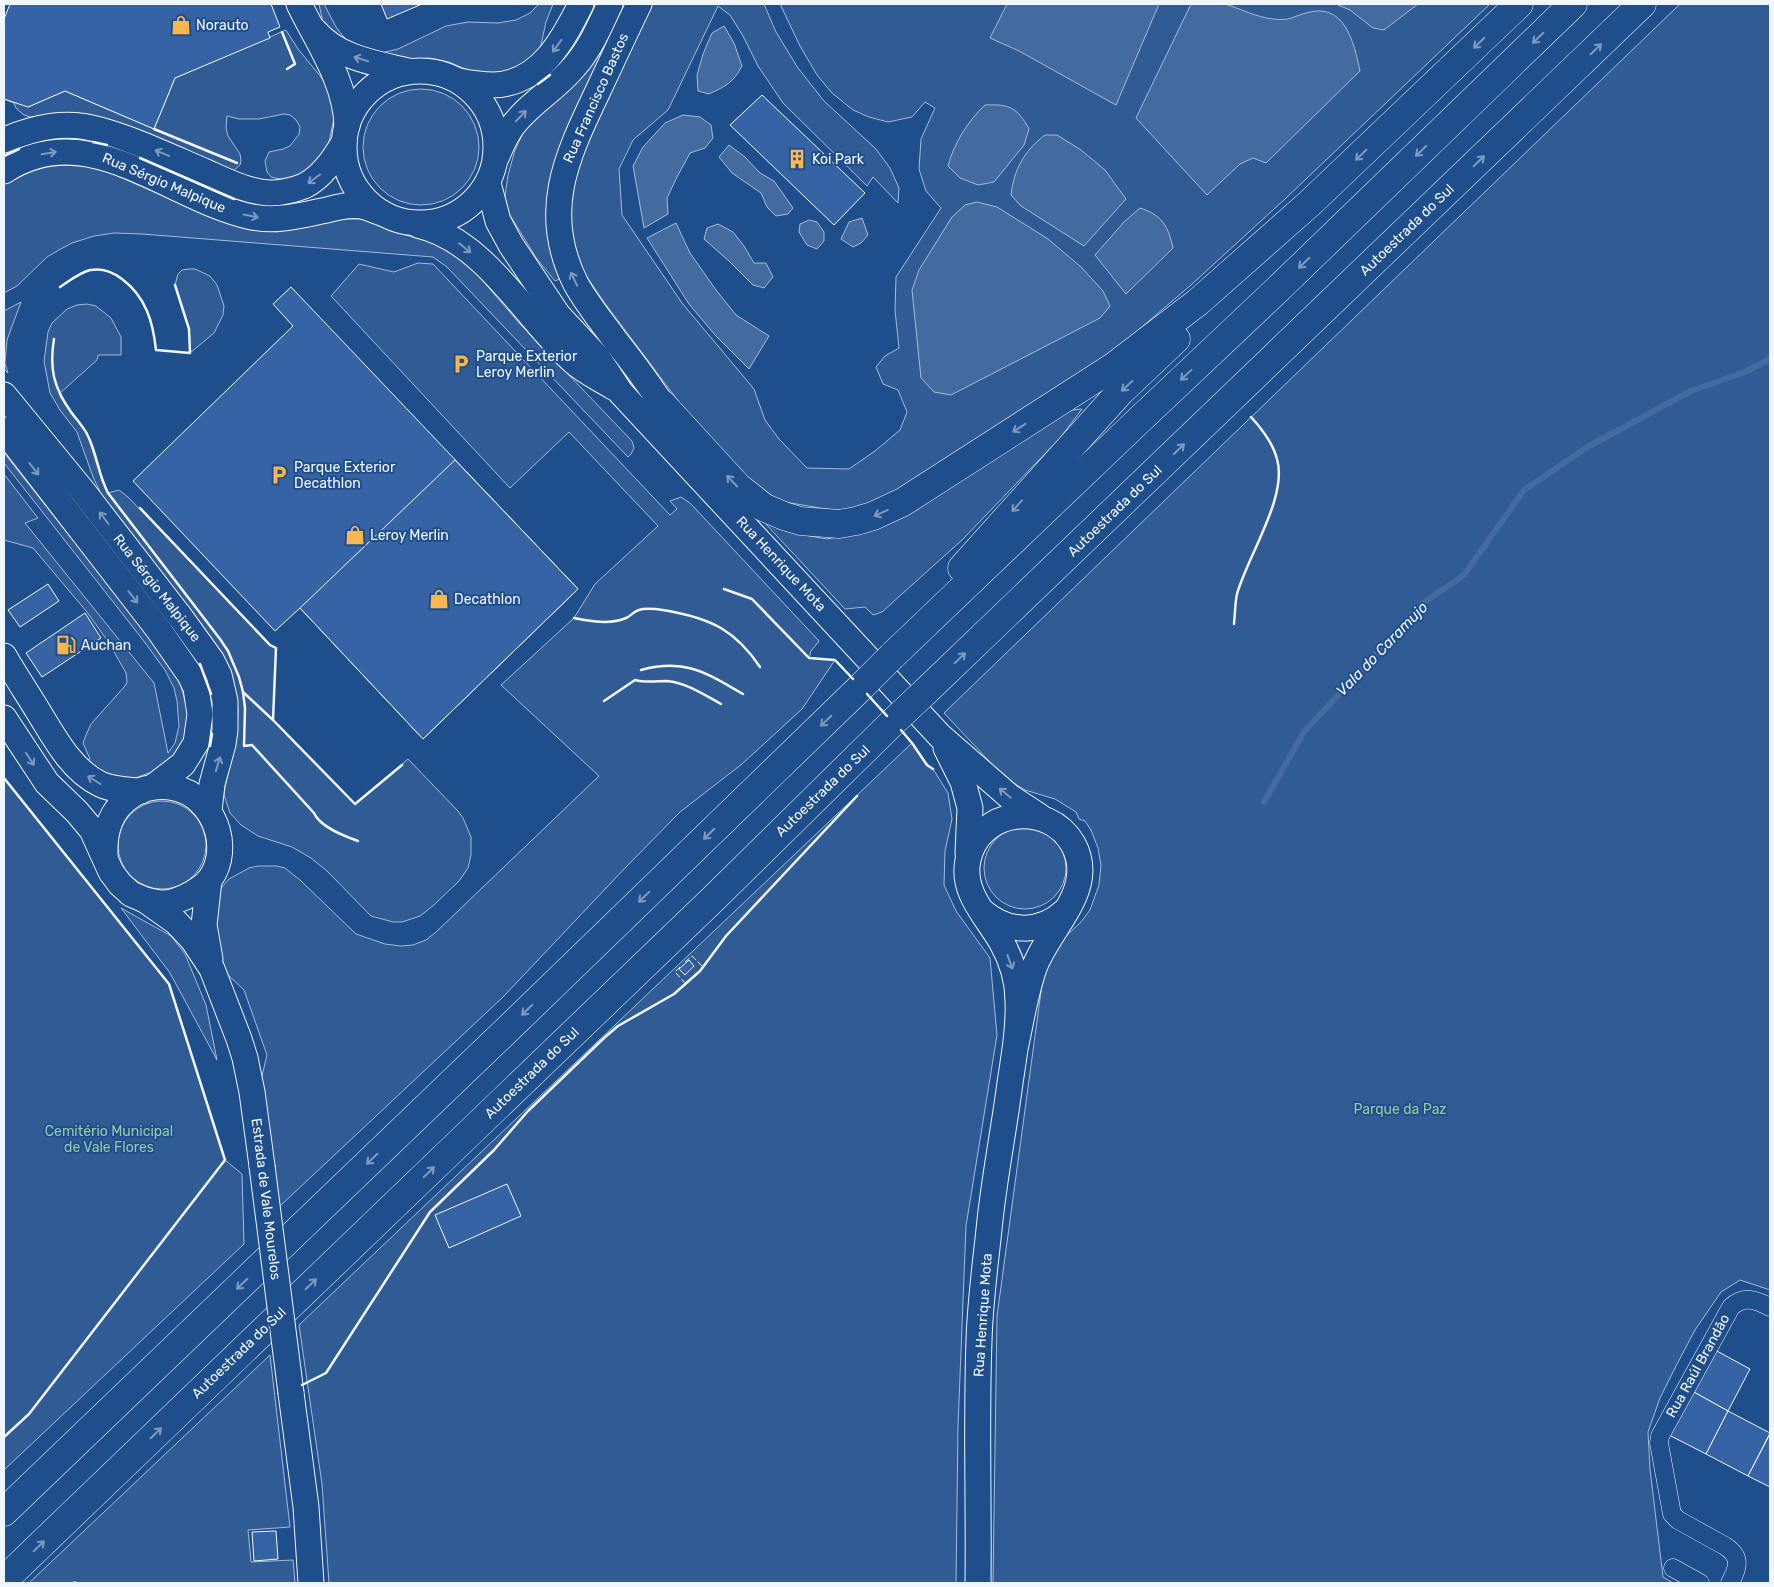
<svg xmlns="http://www.w3.org/2000/svg" width="1774" height="1587" font-family="Rubik,sans-serif">
<style>
.built{fill:#305b95;stroke:#a8bbd7}
.water{fill:#446ba0;stroke:#a8bbd7}
.lines{fill:none;stroke-linecap:round;stroke-linejoin:round}
.stream{stroke:#446ba0;stroke-width:6}
.building{fill:#3563a3;stroke:#f2f6ff}
.street-casing{stroke:#f2f6ff;stroke-width:19}
.secondary-casing{stroke:#f2f6ff;stroke-width:27}
.highway-casing{stroke:#f2f6ff;stroke-width:29}
.street{stroke:#1f4e8c;stroke-width:18}
.secondary{stroke:#1f4e8c;stroke-width:25}
.highway{stroke:#1f4e8c;stroke-width:28}
.secondary-bridge-casing{stroke:#f2f6ff;stroke-width:27;stroke-linecap:butt}
.highway-bridge-casing{stroke:#f2f6ff;stroke-width:29;stroke-linecap:butt}
.secondary-bridge{stroke:#1f4e8c;stroke-width:25}
.highway-bridge{stroke:#1f4e8c;stroke-width:28}
.fence{stroke:#f2f6ff;stroke-width:1;stroke-dasharray:6 2.5;stroke-linecap:butt}
.wall{stroke:#f2f6ff;stroke-width:2.5}
.oneway{stroke:#7e9ac0}
.labels{text-anchor:middle;dominant-baseline:central;stroke-width:4;stroke-linejoin:round;paint-order:stroke}
.poi-label{font-size:14px;fill:#f2f6ff;stroke:#1f4e8c;text-anchor:start}
.street-label{font-size:14px;fill:#f2f6ff;stroke:#1f4e8c}
.park-label{font-size:14px;fill:#97c8a6;stroke:#1f4e8c}
.water-label{font-size:15px;font-style:italic;fill:#f2f6ff;stroke:#1f4e8c}
</style>
<rect width="100%" height="100%" fill="#1f4e8c"/>
<g class="built">
<polygon points="18,4 255,4 261,17 66,87 28,107 65,91 154,129 175,78 286,30 298,49 321,77 329,89 334,118 329,142 320,156 308,169 294,177 280,179 271,177 267,172 265,161 269,152 283,149 290,146 299,134 300,127 296,120 290,115 284,114 259,119 239,119 227,116 226,128 228,136 240,154 241,161 240,165 233,171 67,113 30,117 24,115 16,108 14,103 4,99 4,39"/>
<polygon points="319,4 324,4 336,27 342,35 350,43 381,53 398,49 446,26 468,22 498,23 516,20 530,13 539,4 553,4 546,22 541,45 537,51 523,65 504,73 475,73 449,62 430,58 400,60 357,54 323,23"/>
<polygon points="623,4 631,4 569,137 562,278 555,281 537,259 508,212 505,196 508,175 515,150 524,131 595,59 607,39"/>
<polygon points="652,4 764,4 776,32 798,68 824,101 876,149 890,168 899,188 898,203 873,177 867,186 783,103 758,66 743,36 730,15 718,6 668,110 633,140 619,169 622,215 682,303 754,389 765,420 779,439 807,468 849,469 875,451 900,430 907,412 898,390 883,384 876,367 885,356 899,348 895,310 896,277 941,208 926,191 919,169 921,139 935,108 925,102 912,117 888,122 869,117 853,110 832,93 817,75 800,46 780,4 1490,4 1285,199 1191,285 1109,355 923,477 874,504 838,511 779,501 734,466 679,402 604,302 581,268 572,239 569,213 573,179 596,116"/>
<polygon points="1680,4 1770,4 1770,1290 1740,1280 1721,1292 1695,1330 1676,1366 1660,1398 1648,1432 1650,1469 1663,1577 1673,1583 993,1583 997,1316 1043,977 1045,968 1064,938 1081,922 1090,910 1099,885 1101,865 1098,848 1091,830 1085,821 1079,819 1076,812 1055,799 1025,790 1004,777 944,713"/>
<circle cx="421" cy="147" r="58"/>
<polygon points="57,164 84,165 113,174 223,222 252,230 277,232 345,219 363,219 391,231 438,244 464,261 477,274 519,323 632,441 634,448 631,454 628,457 447,267 433,257 142,234 114,233 94,236 72,243 59,250 47,257 17,286 4,293 4,184 30,170"/>
<polygon points="418,263 433,264 670,515 677,509 670,501 681,497 690,503 819,641 811,651 809,658 835,660 802,709 742,764 680,812 626,867 503,997 279,1207 261,1080 267,1055 244,990 227,974 213,936 216,894 229,879 249,868 258,866 277,866 285,868 300,880 356,934 385,944 401,946 413,945 426,940 435,933 599,776 501,685 574,618 595,584 658,526 569,432 510,488 331,296 359,264 394,272"/>
<polygon points="189,269 195,269 210,276 217,285 224,306 223,315 214,333 190,353 189,329 175,285 178,274 182,270"/>
<polygon points="21,302 7,340 5,363 8,373 4,369 4,311"/>
<polygon points="87,304 96,306 111,318 121,337 121,355 98,355 97,360 59,394 61,398 87,433 102,481 108,493 119,490 128,497 270,645 276,648 273,720 355,804 408,759 458,811 463,818 471,837 471,855 468,868 459,881 434,905 420,916 402,922 393,922 371,916 327,871 311,858 292,847 258,836 241,825 230,813 224,795 225,787 237,734 238,711 237,698 102,496 93,477 77,432 60,410 50,393 44,361 48,332 52,323 67,309 77,305"/>
<polygon points="1082,409 1060,438 962,540 882,612 873,615 865,607 845,609 764,522 793,533 827,539 863,532 1030,431 1072,410"/>
<polygon points="4,453 148,635 180,682 187,709 188,722 184,742 172,758 155,771 135,778 112,777 85,761 90,759 83,743 86,735 91,724 125,686 127,682 126,673 109,643 87,612 33,548 4,540 4,474 38,518 25,523 154,683 168,753 175,743 179,726 177,701 174,688 165,670 143,640 4,463"/>
<polygon points="912,743 927,765 933,769 948,793 952,819 945,851 944,885 956,911 990,958 997,1035 966,1226 958,1426 956,1583 329,1583 322,1484 299,1325"/>
<polygon points="4,778 169,984 225,1160 242,1174 244,1244 4,1470"/>
<circle cx="162" cy="845" r="44"/>
<circle cx="1025" cy="868" r="41"/>
<polygon points="121,908 171,936 185,954 206,1005 217,1060 170,973"/>
<polygon points="270,1355 290,1527 248,1530 251,1562 293,1560 295,1583 77,1583 75,1581 72,1583 29,1583"/>
</g>
<g class="water">
<polygon points="1007,4 1159,4 1116,105 1019,51 990,38"/>
<path d="M1191,4c10,0 24,-2 34,0 16,5 31,13 48,15 18,2 18,-2 33,-6 39,-12 48,30 54,58l-94,92 -13,-5 -13,6 -33,31 -71,-77z"/>
<polygon points="1336,4 1418,4 1384,30 1373,28 1350,10"/>
<path d="M724,26l10,17 8,23c-9,17 -16,20 -33,28l-11,-3 -1,-16 6,-21 9,-21z"/>
<path d="M985,105c24,-1 32,2 44,24l-5,16 -30,37 -16,3 -18,-7 -12,-12c6,-23 20,-45 37,-61z"/>
<polygon points="683,115 700,117 711,125 713,138 705,148 690,153 677,177 667,198 668,214 644,228 633,166 643,147 665,123"/>
<path d="M1045,135h12l24,15 24,20 21,29 -42,47 -63,-40 -10,-11c3,-26 14,-45 34,-60z"/>
<polygon points="729,145 745,157 760,173 774,181 793,208 788,214 776,216 767,207 761,193 732,173 719,157"/>
<polygon points="977,202 997,207 1048,239 1081,267 1103,291 1110,306 1100,318 951,395 934,392 921,378 912,290 919,270 952,217 965,205"/>
<path d="M1140,208c22,7 28,18 33,40l-47,46 -31,-39 29,-33z"/>
<polygon points="862,218 868,235 861,243 853,247 841,239 849,222"/>
<polygon points="809,220 817,222 824,232 824,241 817,249 807,245 799,232 800,224"/>
<polygon points="676,223 690,253 716,290 736,315 769,336 749,369 715,335 689,304 647,238"/>
<polygon points="718,224 733,232 744,246 754,263 766,263 773,277 764,288 753,285 730,262 704,239 707,228"/>
</g>
<g class="lines">
<polyline class="stream" points="1264,802 1304,732 1422,604 1464,575 1524,490 1589,446 1691,391 1745,372 1770,359"/>
</g>
<g class="building">
<polygon points="10,4 271,4 280,27 268,32 270,38 175,78 154,129 65,91 28,107 4,99 4,19"/>
<polygon points="381,4 422,4 387,19"/>
<polygon points="762,95 865,193 834,225 730,125"/>
<polygon points="291,287 578,589 423,739 300,608 275,631 133,481 293,326 273,304"/>
<polygon points="455,460 578,589 423,739 300,608"/>
<polygon points="48,584 59,601 20,627 8,610"/>
<polygon points="85,613 101,638 42,677 26,653"/>
<polygon points="689,960 694,966 685,975 679,969"/>
<polygon points="507,1184 521,1216 449,1248 435,1215"/>
<polygon points="1715,1350 1750,1369 1728,1411 1692,1391"/>
<polygon points="1692,1391 1728,1411 1706,1454 1669,1435"/>
<polygon points="1728,1411 1770,1433 1748,1476 1706,1454"/>
<polygon points="1770,1434 1770,1487 1748,1476"/>
<polygon points="276,1531 278,1559 254,1561 252,1532"/>
</g>
<g class="lines">
<defs>
<g id="street">
<polyline points="1673,1568 1700,1583"/>
<path d="M1730,1583c8,-15 12,-26 -5,-37l-47,-26 -6,-6 -13,-71 1,-7 71,-129c13,-12 25,-7 39,0"/>
</g>
<g id="secondary">
<path d="M299,4c19,39 47,78 48,122"/>
<path d="M639,4c-14,29 -28,59 -42,89 -31,65 -57,120 -21,191 11,20 26,38 39,56 17,21 32,42 47,64"/>
<path d="M315,31c23,27 60,32 93,40"/>
<circle cx="420" cy="147" r="76"/>
<path d="M459,81c11,2 23,4 34,4 47,-1 70,-45 88,-81"/>
<path d="M4,140c32,-13 61,-20 96,-10 36,10 71,27 106,42 20,9 42,20 64,21 12,0 24,-3 34,-7 18,-9 30,-27 40,-44"/>
<path d="M497,156c4,-10 8,-19 14,-28 17,-24 44,-38 63,-61 16,-18 26,-41 36,-63"/>
<path d="M4,171c85,-56 164,28 248,46 26,5 49,-2 75,-7 11,-3 22,-6 33,-4 7,1 15,5 22,7"/>
<polyline points="488,183 498,221 511,245 558,315 598,358 621,393 940,736 1010,797 1039,816"/>
<path d="M418,225c68,16 107,93 156,137 11,10 26,17 39,25"/>
<polyline points="4,395 82,490 181,618 212,661 219,675 225,701 225,730 223,744 212,784 209,811"/>
<polyline points="4,430 158,629 190,675 196,688 200,714 196,743 183,764 153,787"/>
<path d="M4,656c11,19 23,37 34,55 16,26 33,59 62,73 12,6 27,6 41,7"/>
<polyline points="4,718 47,783 77,812 92,830 111,872 120,884 131,894 145,900 176,922 193,940 212,969 239,1039 245,1058 252,1092 262,1166"/>
<polyline points="946,748 963,782 970,808 968,853"/>
<path d="M105,855c-1,-23 6,-46 26,-59 13,-9 29,-11 44,-8 38,8 58,59 35,91 -4,6 -11,10 -17,14 -9,5 -19,10 -29,10 -6,0 -13,-2 -19,-3"/>
<polyline points="209,880 204,925 210,959"/>
<path d="M983,912c25,21 57,22 81,0"/>
<polyline points="291,1393 306,1507 311,1583"/>
<path d="M978,1583c1,-81 -2,-162 1,-242 1,-40 7,-81 11,-121 5,-46 14,-91 20,-137 4,-27 9,-54 8,-82 0,-20 -6,-40 -16,-58 -15,-27 -41,-50 -34,-83 10,-51 80,-60 105,-16 25,45 -24,83 -39,124 -9,26 -13,54 -19,81"/>
</g>
<g id="highway">
<polyline points="662,404 738,487 763,507 784,516 800,521 839,524 856,521 873,516 903,502 1113,367 1198,302 1310,203 1519,4"/>
<polyline points="962,568 1120,392 1176,339"/>
<polyline points="892,656 1134,425 1277,290 1573,4"/>
<polyline points="925,692 1642,4"/>
<polyline points="4,1512 511,1026 861,687"/>
<polyline points="4,1580 712,900 893,722"/>
</g>
</defs>
<use href="#street" class="street-casing"/>
<use href="#secondary" class="secondary-casing"/>
<use href="#highway" class="highway-casing"/>
<use href="#street" class="street"/>
<use href="#secondary" class="secondary"/>
<use href="#highway" class="highway"/>
<defs>
<polyline id="secondary-bridge" points="262,1166 291,1393"/>
<g id="highway-bridge">
<polyline points="861,687 892,656"/>
<polyline points="893,722 925,692"/>
</g>
</defs>
<use href="#secondary-bridge" class="secondary-bridge-casing"/>
<use href="#highway-bridge" class="highway-bridge-casing"/>
<use href="#secondary-bridge" class="secondary-bridge"/>
<use href="#highway-bridge" class="highway-bridge"/>
<g class="fence">
<polyline points="685,962 692,956 703,967"/>
<polyline points="680,967 675,972 686,984"/>
</g>
<g class="wall">
<polyline points="282,32 295,64 287,69"/>
<polyline points="538,84 550,75"/>
<polyline points="154,129 237,163"/>
<polyline points="93,142 107,145"/>
<polyline points="4,156 19,149"/>
<polyline points="140,158 234,199"/>
<path d="M60,287c9,-6 19,-14 30,-17 12,-2 23,2 32,9 24,18 31,43 34,71l34,3 -1,-24 -14,-44"/>
<path d="M54,339c-5,30 0,49 17,73 5,7 12,14 16,22 10,19 11,40 21,59l112,146 8,12 11,26 4,15 30,28 82,84 47,-39"/>
<polyline points="140,508 270,645 276,648 273,720"/>
<polyline points="724,589 752,599 809,658 835,660 853,679"/>
<path d="M574,618c16,3 36,7 52,0 5,-2 8,-7 13,-8 8,-3 22,0 30,1 43,8 67,20 91,56"/>
<path d="M1234,624c1,-10 1,-21 3,-30 11,-39 51,-97 40,-135 -4,-16 -15,-30 -26,-42"/>
<polyline points="200,664 211,694"/>
<path d="M641,670c45,-12 65,3 102,24"/>
<path d="M243,692l2,16 -1,38 8,-1 62,68c6,14 30,23 44,28"/>
<polyline points="867,694 887,716"/>
<path d="M604,701l31,-21c11,3 21,1 32,1 20,2 36,13 54,23"/>
<polyline points="901,730 912,743 927,765 933,769"/>
<polyline points="210,746 212,734"/>
<polyline points="4,778 169,984 225,1160 29,1414 4,1437"/>
<polyline points="302,1385 326,1373 430,1212 494,1150 528,1111 604,1038 618,1026 674,994 700,971 726,936 857,796"/>
</g>
</g>
<defs><path id="oneway-shaft" d="M-6 0H5M1.5-3L5.5 0L1.5 3" fill="none" stroke-width="1.6" stroke-linecap="round" stroke-linejoin="round" transform="scale(1.25)"/></defs>
<g class="oneway">
<use href="#oneway-shaft" transform="translate(1538 38) rotate(136)"/>
<use href="#oneway-shaft" transform="translate(1479 43) rotate(136)"/>
<use href="#oneway-shaft" transform="translate(557 46) rotate(126)"/>
<use href="#oneway-shaft" transform="translate(1596 49) rotate(-44)"/>
<use href="#oneway-shaft" transform="translate(361 59) rotate(-163)"/>
<use href="#oneway-shaft" transform="translate(521 116) rotate(-46)"/>
<use href="#oneway-shaft" transform="translate(1421 151) rotate(136)"/>
<use href="#oneway-shaft" transform="translate(49 153) rotate(-10)"/>
<use href="#oneway-shaft" transform="translate(162 153) rotate(-157)"/>
<use href="#oneway-shaft" transform="translate(1361 155) rotate(136)"/>
<use href="#oneway-shaft" transform="translate(1479 161) rotate(-44)"/>
<use href="#oneway-shaft" transform="translate(314 179) rotate(143)"/>
<use href="#oneway-shaft" transform="translate(251 216) rotate(12)"/>
<use href="#oneway-shaft" transform="translate(465 248) rotate(39)"/>
<use href="#oneway-shaft" transform="translate(1304 263) rotate(136)"/>
<use href="#oneway-shaft" transform="translate(574 279) rotate(-115)"/>
<use href="#oneway-shaft" transform="translate(1186 375) rotate(137)"/>
<use href="#oneway-shaft" transform="translate(1127 386) rotate(137)"/>
<use href="#oneway-shaft" transform="translate(1019 428) rotate(147)"/>
<use href="#oneway-shaft" transform="translate(1179 449) rotate(-44)"/>
<use href="#oneway-shaft" transform="translate(34 469) rotate(52)"/>
<use href="#oneway-shaft" transform="translate(732 481) rotate(-133)"/>
<use href="#oneway-shaft" transform="translate(1017 506) rotate(132)"/>
<use href="#oneway-shaft" transform="translate(881 513) rotate(156)"/>
<use href="#oneway-shaft" transform="translate(104 518) rotate(-127)"/>
<use href="#oneway-shaft" transform="translate(133 597) rotate(52)"/>
<use href="#oneway-shaft" transform="translate(960 658) rotate(-44)"/>
<use href="#oneway-shaft" transform="translate(826 721) rotate(136)"/>
<use href="#oneway-shaft" transform="translate(30 759) rotate(57)"/>
<use href="#oneway-shaft" transform="translate(218 764) rotate(-73)"/>
<use href="#oneway-shaft" transform="translate(94 780) rotate(-148)"/>
<use href="#oneway-shaft" transform="translate(1005 793) rotate(-141)"/>
<use href="#oneway-shaft" transform="translate(709 834) rotate(136)"/>
<use href="#oneway-shaft" transform="translate(644 897) rotate(136)"/>
<use href="#oneway-shaft" transform="translate(1010 962) rotate(70)"/>
<use href="#oneway-shaft" transform="translate(527 1010) rotate(136)"/>
<use href="#oneway-shaft" transform="translate(372 1159) rotate(136)"/>
<use href="#oneway-shaft" transform="translate(429 1172) rotate(-44)"/>
<use href="#oneway-shaft" transform="translate(242 1284) rotate(136)"/>
<use href="#oneway-shaft" transform="translate(311 1284) rotate(-44)"/>
<use href="#oneway-shaft" transform="translate(156 1433) rotate(-44)"/>
<use href="#oneway-shaft" transform="translate(39 1546) rotate(-44)"/>
</g>
<defs>
<symbol id="shop-bare" viewBox="-9 -9 18 18"><path d="M-5-2.5h2.3a2.7 3.5 0 0 1 5.4 0H5L5.5 6h-11ZM-1.5-2.5h3a1.5 2.3 0 0 0-3 0Z" fill="#ffb74d" stroke="#1f4e8c" stroke-width="2.5" paint-order="stroke"/></symbol>
<symbol id="building-bare" viewBox="-9 -9 18 18"><path d="M-4-6H4V6H1V3H-1V6H-4ZM-2.5-4.3h1.7v1.8h-1.7ZM.8-4.3h1.7v1.8H.8ZM-2.5-1h1.7V.8h-1.7ZM.8-1h1.7V.8H.8Z" fill="#ffb74d" stroke="#1f4e8c" stroke-width="2.5" paint-order="stroke"/></symbol>
<symbol id="parking-bare" viewBox="-9 -9 18 18"><path d="M-3.5-5.5H1a3.5 3.5 0 0 1 0 7H-1V5.5H-3.5ZM-1-3.4V-.6H.8a1.4 1.4 0 0 0 0-2.8Z" fill="#ffb74d" stroke="#1f4e8c" stroke-width="2.5" paint-order="stroke"/></symbol>
<symbol id="fuel-bare" viewBox="-9 -9 18 18"><path d="M-5.5-6h7V0h2V4h1.3V-2.5L3-4.5l.8-.8L6-3V5H2.5V1h-1V6h-7ZM-4.2-4.7v3.2H.2V-4.7Z" fill="#ffb74d" stroke="#1f4e8c" stroke-width="2.5" paint-order="stroke"/></symbol>
</defs>
<g fill-rule="evenodd">
<use href="#shop-bare" x="167" y="11" width="28" height="28"/>
<use href="#building-bare" x="783" y="145" width="28" height="28"/>
<use href="#parking-bare" x="447" y="350" width="28" height="28"/>
<use href="#parking-bare" x="265" y="461" width="28" height="28"/>
<use href="#shop-bare" x="341" y="521" width="28" height="28"/>
<use href="#shop-bare" x="425" y="585" width="28" height="28"/>
<use href="#fuel-bare" x="52" y="631" width="28" height="28"/>
</g>
<g class="labels">
<g class="poi-label">
<text x="196" y="25">Norauto</text>
<text x="812" y="159">Koi Park</text>
<text x="476" y="356">Parque Exterior<tspan x="476" dy="16">Leroy Merlin</tspan></text>
<text x="294" y="467">Parque Exterior<tspan x="294" dy="16">Decathlon</tspan></text>
<text x="370" y="535">Leroy Merlin</text>
<text x="454" y="599">Decathlon</text>
<text x="81" y="645">Auchan</text>
</g>
<g class="street-label">
<text transform="translate(596 98) rotate(-66)">Rua Francisco Bastos</text>
<text transform="translate(164 183) rotate(23)">Rua Sérgio Malpique</text>
<text transform="translate(1407 230) rotate(-44)">Autoestrada do Sul</text>
<text transform="translate(1115 511) rotate(-44)">Autoestrada do Sul</text>
<text transform="translate(781 564) rotate(47)">Rua Henrique Mota</text>
<text transform="translate(157 588) rotate(52)">Rua Sérgio Malpique</text>
<text transform="translate(823 791) rotate(-44)">Autoestrada do Sul</text>
<text transform="translate(532 1073) rotate(-44)">Autoestrada do Sul</text>
<text transform="translate(266 1199) rotate(83)">Estrada de Vale Mourelos</text>
<text transform="translate(983 1315) rotate(-86)">Rua Henrique Mota</text>
<text transform="translate(239 1353) rotate(-44)">Autoestrada do Sul</text>
<text transform="translate(1698 1366) rotate(-61)">Rua Raúl Brandão</text>
</g>
<g class="park-label">
<text x="1400" y="1109">Parque da Paz</text>
<text x="109" y="1131">Cemitério Municipal<tspan x="109" dy="16">de Vale Flores</tspan></text>
</g>
<g class="water-label">
<text transform="translate(1382 649) rotate(-46)">Vala do Caramujo</text>
</g>
</g>
<rect width="1774" height="1587" fill="none" stroke="#f2f6ff" stroke-width="10"/>
</svg>
